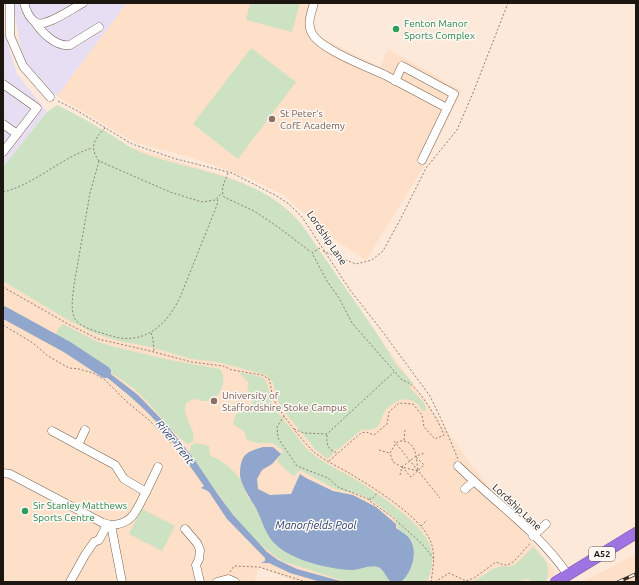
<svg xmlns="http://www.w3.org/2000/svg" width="639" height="585" font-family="Ubuntu,sans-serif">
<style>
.commercial{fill:#e8def3}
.built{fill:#fedfc7}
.green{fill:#cce2c2}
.water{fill:#91a6cc}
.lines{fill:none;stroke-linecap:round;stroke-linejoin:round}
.river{stroke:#91a6cc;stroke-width:12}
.minor-casing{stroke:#756150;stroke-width:9}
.highway-casing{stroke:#725298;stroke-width:12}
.path{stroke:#8e8176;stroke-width:1;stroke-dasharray:2 2;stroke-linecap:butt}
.minor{stroke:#fff;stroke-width:8}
.highway{stroke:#9f73e1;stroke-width:11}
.rail-casing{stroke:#362d26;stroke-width:3.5}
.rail{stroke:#fef9f5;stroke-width:2;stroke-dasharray:6;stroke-linecap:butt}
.leisure-dot{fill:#2e9e5b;stroke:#fef9f5;stroke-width:1.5}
.education-dot{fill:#8d6e63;stroke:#fef9f5;stroke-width:1.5}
.labels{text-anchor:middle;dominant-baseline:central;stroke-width:3;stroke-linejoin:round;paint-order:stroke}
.shield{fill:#fef9f5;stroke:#605954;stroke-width:1}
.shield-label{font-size:9px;font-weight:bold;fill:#1d150f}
.leisure-label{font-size:10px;fill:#27864d;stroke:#fef9f5;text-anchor:start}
.education-label{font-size:10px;fill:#785e54;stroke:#fef9f5;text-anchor:start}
.street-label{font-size:10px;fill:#1d150f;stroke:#fef9f5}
.water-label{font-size:11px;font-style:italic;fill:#274172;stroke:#fef9f5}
</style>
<rect width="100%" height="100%" fill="#fce9da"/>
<g class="commercial">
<polygon points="13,3 127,3 57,96 45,88 25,65 20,45"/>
<polygon points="3,29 17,74 47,112 3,167"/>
</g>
<g class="built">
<polygon points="127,3 319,3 312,23 316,35 380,67 388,49 462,91 425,165 366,260 328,235 285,196 249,178 193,158 134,142 57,96"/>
<polygon points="57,105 93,124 130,147 232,178 274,199 293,214 380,338 470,463 557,574 543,582 296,582 259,567 254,582 3,582 3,168"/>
<polygon points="636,554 636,582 582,582 598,574"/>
</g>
<g class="green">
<polygon points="250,3 300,3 292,32 246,20"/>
<polygon points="251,48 296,82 238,159 193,124"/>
<path d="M57,105c17,8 32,17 48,26 13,8 26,18 40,23 57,20 115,21 157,71l78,113 15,25 18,20 -4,4 15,16 2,6 -2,3c-3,-3 -5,-7 -8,-9 -11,-9 -27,0 -32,10 -3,5 -3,10 -7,14 -5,4 -10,2 -15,3 -3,1 -20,17 -25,20l-2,-2 -2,6 -6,5 -12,-10 -32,-39 -6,-11 -4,-17 -7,-7 -48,-13 -26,-3 -45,-13 -29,-5 -22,-7 -26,-13 -67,-40v-114l44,-55z"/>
<path d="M63,324l35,18 17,5 55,13 50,9c9,12 -1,33 -17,32 -2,0 -6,-2 -9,-2l-8,4c-5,14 11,26 7,39l-5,2c-23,-16 -36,-43 -59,-59 -24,-18 -52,-29 -73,-51l2,-5z"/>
<path d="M239,373c7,1 17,1 24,5 6,4 5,13 7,20 5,14 17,25 26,37 4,5 7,10 11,14 14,14 33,21 49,31 21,13 70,45 75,69 3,10 0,24 -4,33h-80l-65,-21 -23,-17 -18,-19 -52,-71 2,-9 5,-2 13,3 1,9c14,7 28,17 34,32 4,9 1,9 10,16l148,44 -6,-28 -23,-18 -14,-7 -24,-5 -35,-19 -6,6 -6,-4 -11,-11 6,-11 -11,-7h-14l-11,-3 -3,-9 -11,-7 3,-10 18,-5 -7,-23 2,-3z"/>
<polygon points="142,509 175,526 162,551 129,534"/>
<path d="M533,547c12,12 19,17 13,35h-13l-5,-3 -6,1 -3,2h-46l20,-13 9,-3 6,1 8,-3z"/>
</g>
<g class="water">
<path d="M94,361l44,34 28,29 28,35 25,37 15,20 33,36 11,8 19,9 47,13h-23l-31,-9 -21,-10h-8l4,-2v-3l-38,-39 -18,-27 -3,-2 -5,-2 3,-2c-18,-25 -34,-51 -56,-73 -18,-18 -38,-33 -57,-48z"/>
<path d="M263,447h10l8,7 -9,10 -10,6 -5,9 1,10 12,6 21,-1 9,-20 6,4 27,13 20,4 23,12 20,17v4c4,3 10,6 13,10 10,13 3,34 -8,44h-10c-5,-4 -7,-13 -13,-15 -6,-3 -20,3 -27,3 -24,-1 -67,-11 -81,-32 -6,-9 -9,-20 -14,-30 -5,-8 -17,-26 -16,-35 1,-19 6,-21 23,-26z"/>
</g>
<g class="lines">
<polyline class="river" points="3,312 67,347 105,372"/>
<defs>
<g id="minor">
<polyline points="10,3 10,36 23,66 50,97"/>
<path d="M24,3c2,7 5,15 11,19 9,7 38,-14 48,-19"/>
<path d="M314,3c-3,11 -8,22 -1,32 10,15 54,32 72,40 21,11 41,22 62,33"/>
<path d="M35,22c7,11 21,25 35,23l29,-18"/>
<polyline points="395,81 402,66 454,94 422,160"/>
<polyline points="3,84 37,108 3,152"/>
<polyline points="3,124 17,134"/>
<path d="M52,431l63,34 9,14 22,13c-10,18 -12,32 -35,33"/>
<polyline points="78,445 85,430"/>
<path d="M458,466c36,36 81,66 110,109"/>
<polyline points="3,473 10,474 103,523 111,525 122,582"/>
<polyline points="465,489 474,481"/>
<polyline points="146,492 158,467"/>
<polyline points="185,529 197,543 200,550 199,559 196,565 200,582"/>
<polyline points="533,536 546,524"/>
<polyline points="70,582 85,555 94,542 99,540 107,525"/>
<polyline points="217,582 228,579 235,582"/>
</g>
<polyline id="highway" points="556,582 636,533"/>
</defs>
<use href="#minor" class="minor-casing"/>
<use href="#highway" class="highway-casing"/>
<g class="path">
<polyline points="58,101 76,110 132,144 176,159 232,173 275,195 289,204 302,217 350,290 379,327 430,396 442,421 458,459"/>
<path d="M105,128c-11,11 -16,19 -6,33l71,31 32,10 13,-2 7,-7"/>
<path d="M99,161l-9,32 -16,92c-1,10 -4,25 1,34 4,7 19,12 27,14 6,2 12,4 18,5 30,4 50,-18 61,-43l36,-90 1,-8"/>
<path d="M228,173c-3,8 -8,16 -4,24l30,14 24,16 33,25"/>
<path d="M3,192c33,-8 57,-34 89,-44"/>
<path d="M320,248l-8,5 15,28 12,17 13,25 50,57c2,1 6,2 8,4 11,7 30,39 34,51l-9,4 -11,-12 -2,-12 -9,-11 -14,-1 -10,9 -2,12 -13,11 -8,-3 -5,1 -32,28"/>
<polyline points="323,251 356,264 372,260 383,251 400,220 426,168 457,130 473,93 508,3"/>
<path d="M3,287l65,37 30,15 48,11 46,12 31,4 9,4 30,5 7,4c2,6 2,12 4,18 3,11 31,46 40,54 10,9 24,15 36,22 23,14 70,42 81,67 6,13 3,28 1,42"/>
<polyline points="3,325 33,343 48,356 69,368 79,369 93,373 105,380 126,401 150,421 171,443"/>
<polyline points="151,333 153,339 154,352"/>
<polyline points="284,416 277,427 278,438 297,466 328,478 338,487 368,499 374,504 391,516 410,533 423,545 434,559"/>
<polyline points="294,429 304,433 327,434 394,372"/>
<path d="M327,435c-1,10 1,15 11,18"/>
<polyline points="404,440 405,430"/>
<polyline points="394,441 440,498"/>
<path d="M400,441c17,-1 16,17 18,30l-16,-4 -9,-5 -3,-9 6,-10z"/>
<polyline points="379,450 389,453"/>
<polyline points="402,467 411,477 424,465 416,457"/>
<polyline points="400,475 402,467 416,456 425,453"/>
<polyline points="369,499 372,499 378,492"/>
<polyline points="421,526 427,520"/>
<polyline points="230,572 234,566 259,567 306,582"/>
<path d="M435,582l14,-9 17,8 8,-3 22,-16c3,1 7,3 10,3 8,0 18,-17 25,-22"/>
</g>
<use href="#minor" class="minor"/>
<use href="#highway" class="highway"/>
<defs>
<polyline id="rail" points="618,582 636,574"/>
</defs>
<use href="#rail" class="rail-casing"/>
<use href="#rail" class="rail"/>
</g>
<g class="leisure-dot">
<circle cx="396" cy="29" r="4"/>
<circle cx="25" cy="511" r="4"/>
</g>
<g class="education-dot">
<circle cx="272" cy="119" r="4"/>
<circle cx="214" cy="401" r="4"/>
</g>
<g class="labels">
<rect class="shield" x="589" y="547" width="26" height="14" rx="3"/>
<g class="shield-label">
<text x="602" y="554">A52</text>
</g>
<g class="leisure-label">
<text x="404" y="23">Fenton Manor<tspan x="404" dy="12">Sports Complex</tspan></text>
<text x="33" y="505">Sir Stanley Matthews<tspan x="33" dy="12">Sports Centre</tspan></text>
</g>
<g class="education-label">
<text x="280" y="113">St Peter's<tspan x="280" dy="12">CofE Academy</tspan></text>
<text x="222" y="395">University of<tspan x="222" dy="12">Staffordshire Stoke Campus</tspan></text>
</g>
<g class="street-label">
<text transform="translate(327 238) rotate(56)">Lordship Lane</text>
<text transform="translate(517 507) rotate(43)">Lordship Lane</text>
</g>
<g class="water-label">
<text transform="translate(175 442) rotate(51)">River Trent</text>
<text x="316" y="525">Manorfields Pool</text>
</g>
</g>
<rect width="639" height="585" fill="none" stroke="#1d150f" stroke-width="8"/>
</svg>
